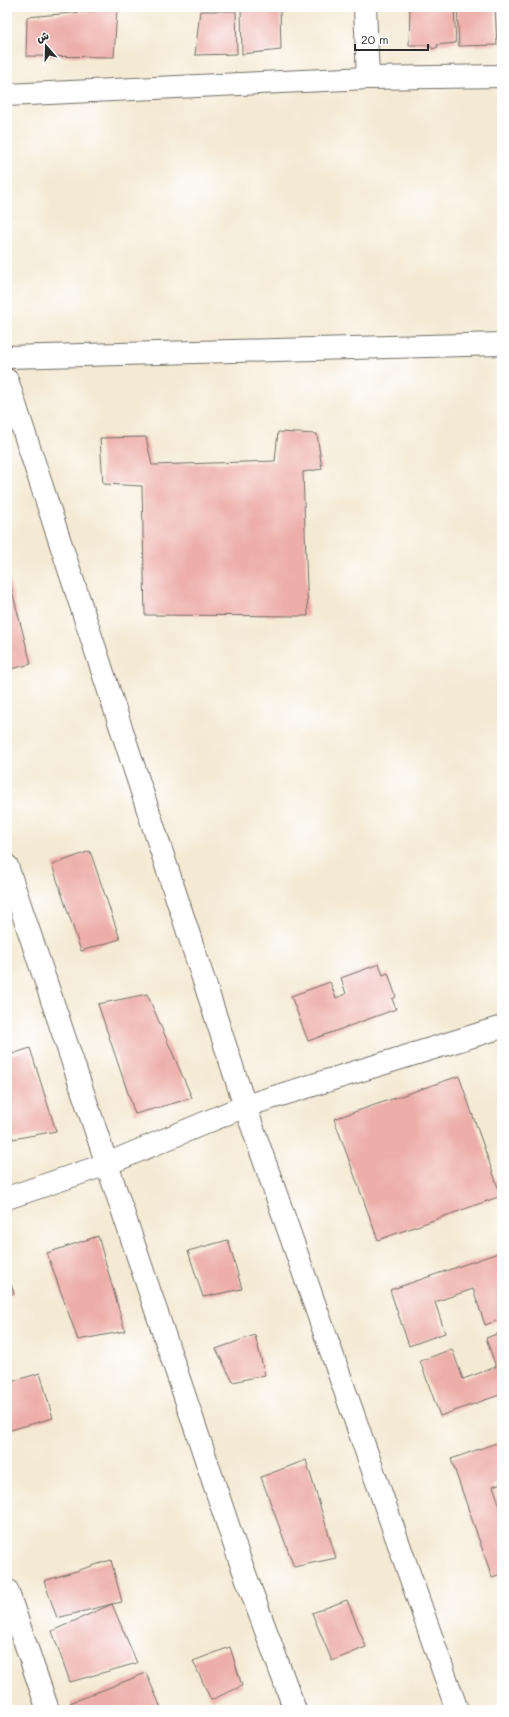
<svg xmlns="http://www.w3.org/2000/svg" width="509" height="1717" font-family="Mali,'Playpen Sans Arabic',sans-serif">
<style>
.building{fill:#edada8}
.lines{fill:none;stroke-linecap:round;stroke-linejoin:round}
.minor-casing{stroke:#716e66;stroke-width:24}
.minor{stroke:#fff;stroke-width:22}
</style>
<rect width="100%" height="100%" fill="#fff"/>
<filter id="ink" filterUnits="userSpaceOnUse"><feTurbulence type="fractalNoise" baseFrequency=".025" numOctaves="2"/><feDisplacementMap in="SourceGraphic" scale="8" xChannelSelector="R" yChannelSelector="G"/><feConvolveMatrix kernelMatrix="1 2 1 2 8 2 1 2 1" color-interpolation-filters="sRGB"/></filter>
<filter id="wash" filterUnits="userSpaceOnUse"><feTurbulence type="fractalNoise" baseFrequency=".012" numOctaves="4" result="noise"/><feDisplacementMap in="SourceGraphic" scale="16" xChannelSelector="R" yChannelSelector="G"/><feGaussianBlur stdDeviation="0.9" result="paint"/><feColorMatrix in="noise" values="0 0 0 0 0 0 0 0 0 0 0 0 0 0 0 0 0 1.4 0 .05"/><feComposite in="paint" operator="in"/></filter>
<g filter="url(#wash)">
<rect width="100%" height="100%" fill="#f4e9d3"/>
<g id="blocks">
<g class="building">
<polygon points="280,7 281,50 242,54 241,8"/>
<polygon points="410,7 454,7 456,43 437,45 438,47 432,49 430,45 409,45"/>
<polygon points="457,7 495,7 497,45 459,46"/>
<polygon points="499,7 502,7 502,43 500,43"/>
<polygon points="117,9 114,57 26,56 27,17"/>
<polygon points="200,11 236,11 237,54 195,55"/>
<polygon points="278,432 317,434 322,469 303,472 308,616 145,615 142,486 103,484 100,438 146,437 152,465 275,461"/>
<polygon points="7,572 31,664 7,670"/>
<polygon points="90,851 120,939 81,951 52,865"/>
<polygon points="379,964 383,975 388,973 396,997 392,999 396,1009 308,1041 291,996 330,982 336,998 346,994 341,978"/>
<polygon points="147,994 192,1098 135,1114 98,1004"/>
<polygon points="30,1048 56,1131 13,1139 7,1120 7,1056"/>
<polygon points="459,1076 501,1196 378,1240 334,1119"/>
<polygon points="98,1236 125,1331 78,1340 47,1253"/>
<polygon points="228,1240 242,1289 203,1297 188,1251"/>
<polygon points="498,1253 502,1265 502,1319 485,1325 473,1289 435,1302 445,1333 409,1346 390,1290"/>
<polygon points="7,1274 14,1293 7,1295"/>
<polygon points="502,1332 502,1394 440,1416 420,1361 452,1349 463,1379 496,1367 486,1338"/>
<polygon points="255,1335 265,1375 233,1382 216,1349"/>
<polygon points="40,1373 53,1418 7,1431 7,1383"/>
<polygon points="502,1441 502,1483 493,1486 502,1512 502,1574 492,1577 451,1459"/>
<polygon points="306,1460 336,1558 294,1567 261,1477"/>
<polygon points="111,1560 122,1602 112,1604 137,1663 70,1682 52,1631 112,1604 57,1618 44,1581"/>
<polygon points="347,1600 366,1647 332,1661 312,1613"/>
<polygon points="230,1647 242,1686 211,1700 193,1661"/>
<polygon points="146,1673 162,1710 72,1710 70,1703"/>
</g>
</g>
</g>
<g filter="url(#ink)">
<use href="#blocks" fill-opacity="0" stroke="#716e66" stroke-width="1"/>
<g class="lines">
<defs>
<g id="minor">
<polyline points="365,7 368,78"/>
<polyline points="7,95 368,78 502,76"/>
<polyline points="7,357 502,344"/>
<polyline points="7,380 245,1106 457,1710"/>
<polyline points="7,866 238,1555 295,1710"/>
<polyline points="7,1198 107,1164 245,1106 502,1027"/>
<polyline points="7,1590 48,1710"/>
</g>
</defs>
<use href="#minor" class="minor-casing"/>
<use href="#minor" class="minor"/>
</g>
</g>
<rect width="509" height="1717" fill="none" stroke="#fff" stroke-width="24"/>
<g transform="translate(46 46) rotate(340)" stroke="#ffffff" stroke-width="3" paint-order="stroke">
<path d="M0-3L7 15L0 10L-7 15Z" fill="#2b2b2b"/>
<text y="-6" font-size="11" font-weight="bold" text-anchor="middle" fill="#2b2b2b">ش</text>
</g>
<path d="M355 44v6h73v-6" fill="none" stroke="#2b2b2b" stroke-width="2"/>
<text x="361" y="44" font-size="12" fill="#2b2b2b" stroke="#ffffff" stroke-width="3" paint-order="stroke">20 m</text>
</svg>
